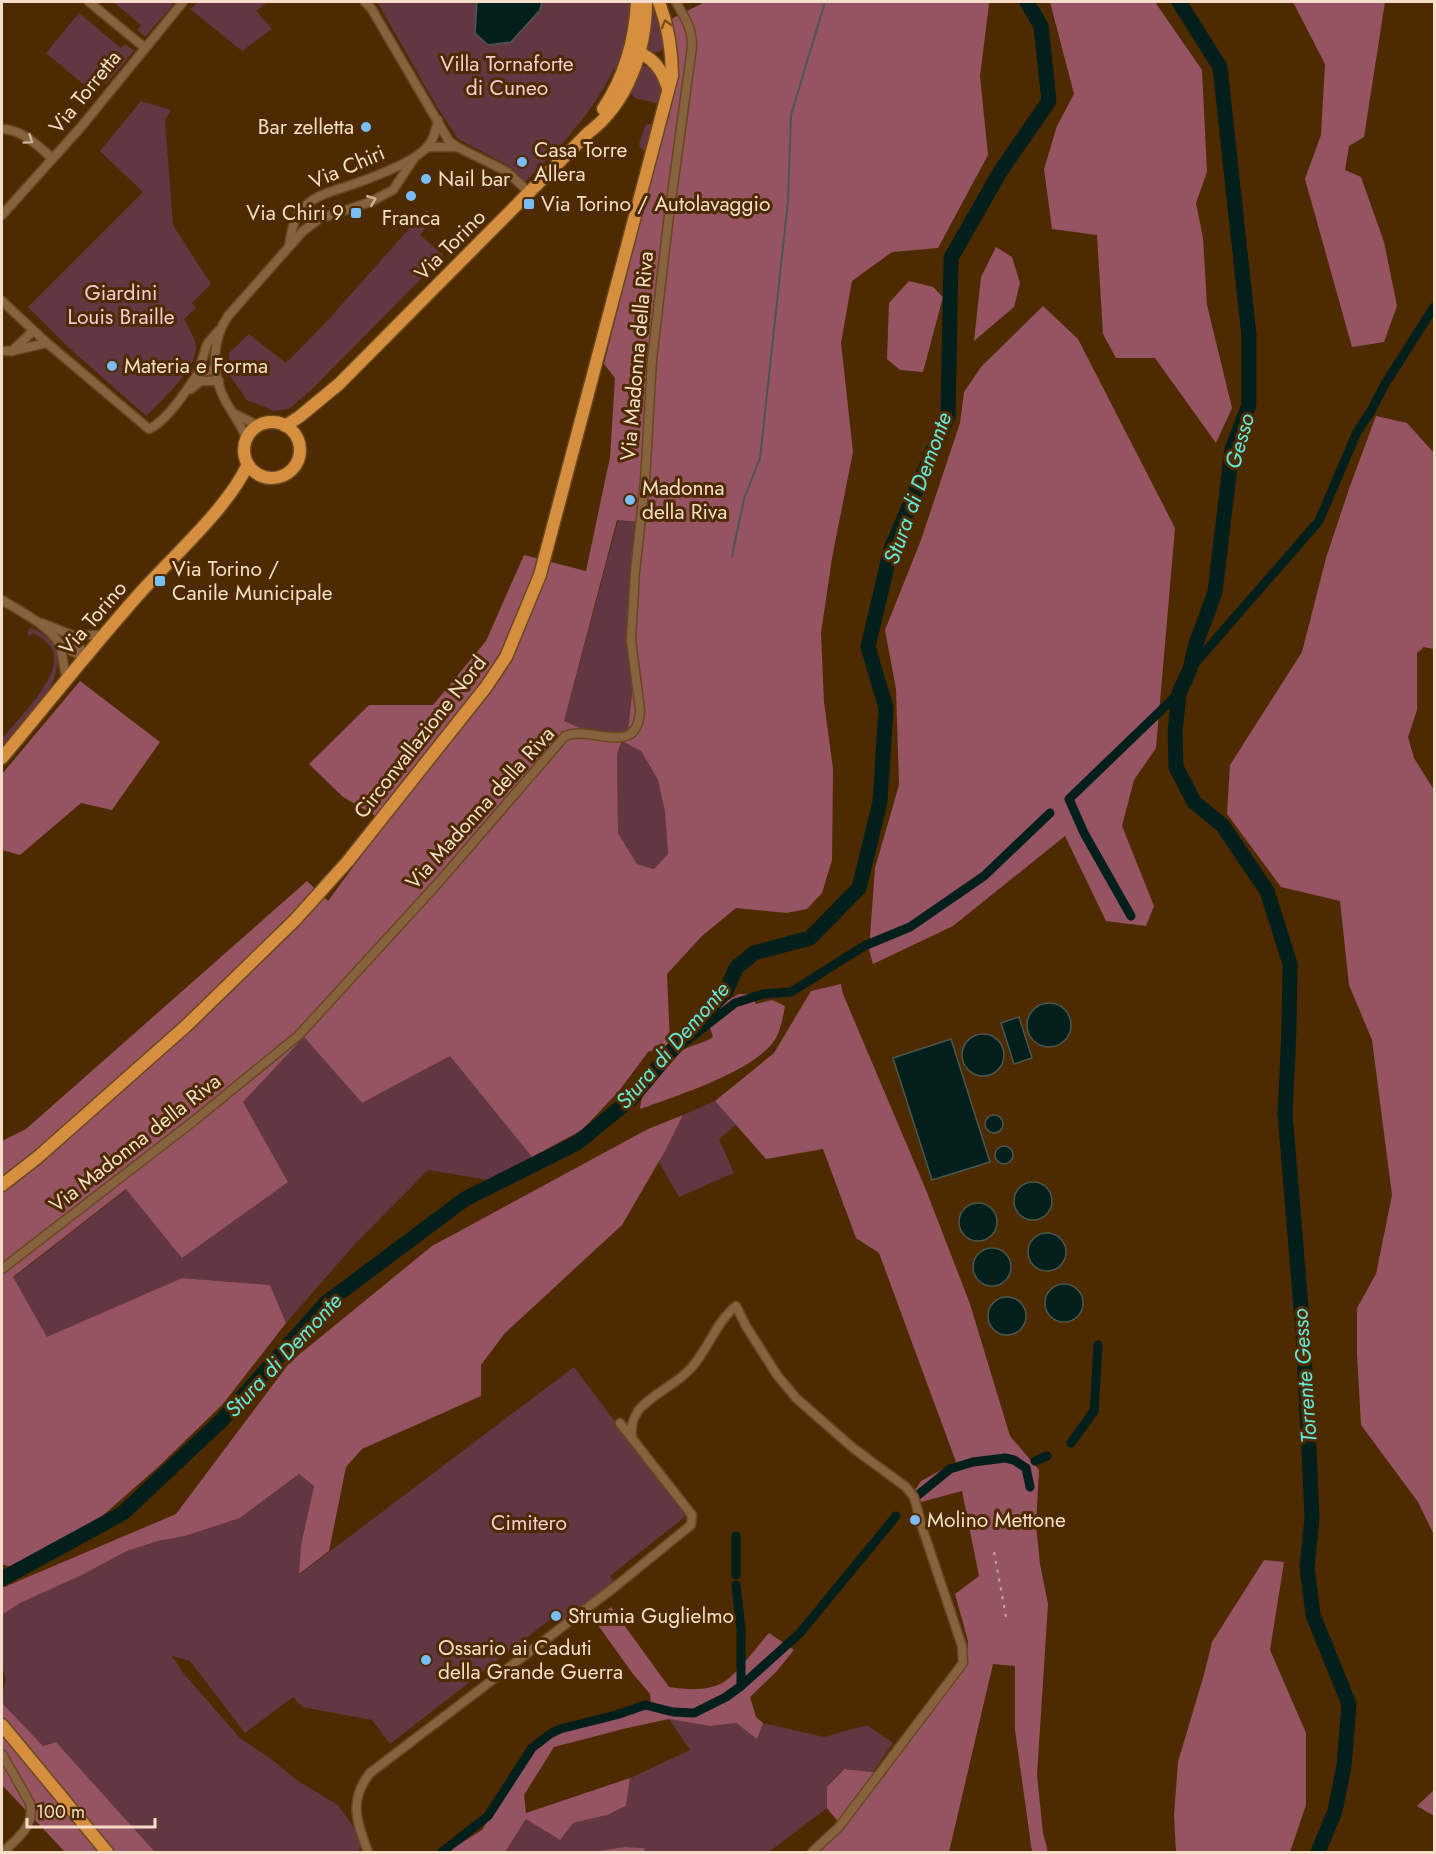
<svg xmlns="http://www.w3.org/2000/svg" width="1436" height="1854" font-family="Jost,sans-serif">
<style>
.green{fill:#623741}
.forest{fill:#965463;fill-rule:evenodd}
.water{fill:#021f1c;stroke:#4b5850;stroke-width:1.5}
.lines{fill:none;stroke-linecap:round;stroke-linejoin:round}
.stream{stroke:#4b5850;stroke-width:2}
.canal{stroke:#021f1c;stroke-width:9}
.river{stroke:#021f1c;stroke-width:15}
.street-casing{stroke:#684720;stroke-width:11}
.primary-casing{stroke:#684720;stroke-width:15}
.street{stroke:#86623f;stroke-width:8}
.primary{stroke:#d68e3f;stroke-width:12}
.rail{stroke:#c5ab90;stroke-width:2;stroke-dasharray:3 6;stroke-linecap:butt}
.oneway{stroke:#7d4d16}
.oneway2{stroke:#ceb399}
.poi-dot{fill:#7abef8;stroke:#4d2a00;stroke-width:2}
.labels{text-anchor:middle;dominant-baseline:central;stroke-width:6;stroke-linejoin:round;paint-order:stroke}
.park-label{font-size:21px;fill:#f6ccd4;stroke:#4d2a00}
.street-label{font-size:21px;fill:#f5dec9;stroke:#4d2a00}
.poi-label{font-size:21px;fill:#f5dec9;stroke:#4d2a00;text-anchor:start}
.water-label{font-size:22px;font-style:italic;fill:#61eadb;stroke:#4d2a00}
</style>
<rect width="100%" height="100%" fill="#4d2a00"/>
<g class="green">
<polygon points="113,2 171,2 173,5 145,37 137,30 141,25"/>
<polygon points="198,2 267,2 256,11 272,29 242,51 190,9"/>
<path d="M375,2h256l1,5 -8,50 -4,13 -6,-1c-21,44 -55,79 -89,113l-16,-16 -51,-27 -21,-32 -58,-102z"/>
<polygon points="650,2 653,2 660,18 665,46 660,52 650,52 646,49"/>
<polygon points="79,13 121,48 125,44 134,51 106,84 103,82 94,93 46,53"/>
<polygon points="643,66 652,67 662,84 659,104 635,98 628,90 638,68"/>
<path d="M141,101l30,9 -6,10 8,105 38,59 -19,19 4,5 -12,11c3,7 10,17 12,25 3,23 -35,57 -50,72l-79,-70 -39,-39 115,-115 -43,-41z"/>
<polygon points="648,124 653,124 645,150 641,149 639,144 645,126"/>
<polygon points="426,210 434,218 420,235 444,256 310,391 289,409 274,411 247,400 230,376 229,353 249,334 286,363 327,321"/>
<polygon points="618,520 638,523 631,661 632,694 628,731 612,737 585,730 564,721"/>
<path d="M32,628c63,28 -6,92 -30,123v-12c14,-18 60,-62 51,-87 -3,-10 -12,-14 -20,-19l-4,4 -2,-6z"/>
<polygon points="623,741 641,751 658,780 665,812 668,854 654,869 637,864 618,833 617,754"/>
<polygon points="304,1037 362,1103 450,1056 532,1157 489,1180 428,1170 356,1243 286,1323 270,1285 182,1278 47,1338 13,1278 127,1189 288,1182 243,1102"/>
<polygon points="715,1101 737,1124 719,1139 734,1173 679,1197 659,1162 683,1115"/>
<polygon points="574,1367 686,1516 610,1576 614,1582 561,1621 556,1615 390,1744 372,1720 302,1707 293,1697 245,1733 190,1661 172,1656 184,1674 240,1738 271,1759 298,1781 338,1805 355,1829 361,1844 358,1852 155,1852 56,1742 43,1746 2,1703 2,1694 6,1679 2,1667 2,1615 20,1603 82,1575 127,1551 158,1541 185,1536 240,1518 299,1474 314,1486 301,1545 300,1574"/>
<polygon points="669,1719 710,1726 736,1723 757,1738 763,1723 824,1737 867,1725 893,1743 873,1772 843,1769 827,1787 827,1808 769,1852 645,1852 644,1848 625,1847 591,1852 505,1852 526,1819 573,1823 607,1815 626,1806 630,1778 690,1750"/>
</g>
<g class="forest">
<path d="M705,2h283l1,2 -9,72 8,79 -50,93 -46,4 -40,29 -11,62 12,109 -21,106 -11,75 3,69 9,67 -1,91 -10,33 -15,16 -21,4 -50,-5 -34,28 -35,38 3,70 -22,8 -29,39 -37,39 -50,27 -82,-101 -88,47 -58,-66 -61,65 45,80 -106,76 -56,-69 -113,88 34,60 135,-59 88,7 16,38 -63,81 -65,63 -58,51 -90,49 -8,-3v-423l24,-12 281,-248 21,20 58,-79 -43,-25 -34,-33 60,-59h64l53,-64 38,-86 62,16 24,-114 5,-79 -11,-14 71,-281 -4,-64zM617,520l20,2 -6,139 1,33 -4,37 -16,6 -27,-7 -21,-9zM622,741l19,10 17,29 7,32 3,42 -14,15 -17,-5 -19,-31 -1,-79z"/>
<polygon points="1050,2 1155,2 1202,70 1207,172 1196,203 1203,238 1207,305 1232,408 1216,443 1155,358 1116,358 1103,334 1097,235 1052,229 1044,169 1057,126 1074,94"/>
<polygon points="1293,2 1385,2 1364,137 1349,146 1345,170 1361,177 1384,242 1397,306 1384,342 1352,347 1305,179 1321,135 1325,64"/>
<polygon points="996,247 1012,257 1020,283 1014,307 974,341 981,277"/>
<polygon points="909,281 933,287 943,297 923,372 900,370 887,359 889,303"/>
<polygon points="1043,306 1078,339 1175,528 1156,748 1134,780 1122,826 1154,906 1146,926 1106,921 1065,836 953,926 873,964 869,949 875,868 899,785 896,689 885,630 921,540 960,423 964,392 981,367"/>
<polygon points="1376,416 1407,423 1434,453 1434,649 1424,647 1417,653 1417,710 1408,737 1414,758 1434,790 1434,1535 1418,1502 1361,1425 1357,1354 1357,1308 1376,1274 1392,1195 1372,1040 1349,985 1340,901 1281,887 1227,814 1230,765 1302,652 1326,558 1350,486"/>
<polygon points="80,681 160,742 112,810 81,803 20,855 2,850 2,774"/>
<polygon points="841,984 843,994 926,1190 970,1304 1010,1436 1039,1470 1036,1525 1040,1564 1048,1604 1037,1775 1043,1833 1048,1852 1032,1852 1015,1730 1015,1666 993,1664 949,1852 817,1852 843,1828 827,1808 827,1787 844,1769 873,1772 884,1777 901,1750 966,1665 968,1641 955,1594 979,1576 962,1491 921,1502 915,1490 921,1481 956,1462 879,1253 856,1238 823,1149 766,1159 715,1101 774,1053 811,991"/>
<path d="M739,994h12l5,10 16,-4 13,6c-2,11 -4,22 -9,32 -19,33 -101,58 -136,71 2,-22 17,-31 30,-46 4,-4 8,-11 13,-13 10,-6 20,-6 30,-13l-3,-9 10,-23z"/>
<polygon points="683,1115 665,1151 622,1225 505,1333 481,1365 481,1396 362,1449 346,1467 329,1551 299,1574 301,1545 314,1486 299,1474 240,1518 185,1536 158,1541 127,1551 82,1575 20,1603 2,1615 2,1588 176,1514 290,1362 432,1246 648,1129"/>
<polygon points="1264,1560 1284,1562 1270,1650 1306,1733 1306,1805 1290,1852 1176,1852 1174,1815 1178,1762 1205,1671 1212,1642"/>
<path d="M611,1607l58,80c18,3 43,5 59,-8 12,-9 30,-34 41,-46l25,17 -17,21 -27,26 6,20 7,6 -6,16 -21,-16 -26,3 -41,-7 -42,9 -73,19 -30,48 2,18 104,-35 -4,28 -19,9 -34,8 -13,17 -34,-21 -21,33h-58l35,-22 53,-83 25,-17 91,-23 -1,-13 -17,-20 -38,-53z"/>
<polygon points="2,1703 43,1746 56,1742 155,1852 65,1852 2,1785"/>
<polygon points="1434,1790 1434,1816 1417,1806"/>
<polygon points="625,1847 644,1848 645,1852 591,1852"/>
</g>
<g class="water">
<polygon points="477,2 542,2 540,10 511,42 488,45 475,33"/>
<circle cx="1049" cy="1025" r="22"/>
<polygon points="1019,1017 1032,1058 1014,1064 1001,1023"/>
<circle cx="983" cy="1055" r="21"/>
<polygon points="951,1039 990,1162 932,1180 893,1058"/>
<circle cx="994" cy="1124" r="9"/>
<circle cx="1004" cy="1155" r="9"/>
<circle cx="1033" cy="1201" r="19"/>
<circle cx="978" cy="1222" r="19"/>
<circle cx="1047" cy="1252" r="19"/>
<circle cx="992" cy="1267" r="19"/>
<circle cx="1064" cy="1303" r="19"/>
<circle cx="1007" cy="1316" r="19"/>
</g>
<g class="lines">
<polyline class="stream" points="732,556 744,499 760,458 788,201 791,115 825,2"/>
<g class="canal">
<polyline points="1190,669 1319,521 1357,432 1371,411 1385,384 1434,307"/>
<polyline points="1131,916 1084,833 1069,799 1179,693"/>
<polyline points="667,1056 735,1003 763,994 791,992 864,946 910,927 984,876 1050,813"/>
<polyline points="1071,1443 1094,1411 1098,1345"/>
<polyline points="1035,1461 1047,1456"/>
<polyline points="918,1495 950,1469 973,1462 1005,1458 1014,1460 1026,1468 1030,1487"/>
<polyline points="736,1536 736,1575"/>
<polyline points="741,1686 800,1633 896,1516"/>
<polyline points="442,1852 488,1816 532,1748 550,1734 560,1729 616,1715 645,1705 673,1712 694,1713 726,1697 741,1686 741,1629 736,1585"/>
</g>
<g class="river">
<polyline points="1179,2 1220,67 1249,336 1249,405 1232,449 1215,592 1196,644 1190,669 1179,693 1175,732 1176,767 1194,802 1223,826 1267,891 1290,964 1289,1030 1285,1113 1303,1332 1309,1451 1312,1518 1307,1567 1313,1615 1349,1704 1344,1766 1335,1811 1318,1852"/>
<polyline points="2,1579 123,1513 222,1420 326,1303 465,1199 577,1143 631,1099 667,1056 726,991 736,968 754,953 810,938 859,888 880,802 886,708 868,647 891,549 948,416 951,258 1000,172 1049,101 1041,26 1027,2"/>
</g>
<defs>
<g id="street">
<polyline points="89,2 144,47"/>
<polyline points="365,2 371,8 449,141 457,147 506,171 529,192"/>
<path d="M2,129c21,1 35,16 50,29"/>
<polyline points="427,147 457,147"/>
<polyline points="2,215 81,127 183,2"/>
<path d="M289,246c2,-12 4,-26 12,-35 10,-14 28,-19 44,-24 21,-7 69,-24 83,-41 6,-7 8,-16 10,-26"/>
<path d="M2,301l45,42 102,86c18,-8 38,-39 49,-56l18,-4"/>
<polyline points="2,351 12,351 47,343"/>
<polyline points="12,351 33,331"/>
<polyline points="198,373 207,344 218,331"/>
<polyline points="191,389 201,381 219,381"/>
<polyline points="235,414 259,426"/>
<path d="M247,439c-6,-14 -14,-25 -21,-37 -15,-27 -15,-61 2,-86l75,-85 16,-12 51,-17 23,-12 22,-33"/>
<path d="M2,600c16,10 46,25 56,42 6,10 4,24 9,36"/>
<polyline points="42,623 72,635 102,635"/>
<polyline points="72,635 85,656"/>
<polyline points="58,642 73,652 85,656"/>
<path d="M2,1269l193,-149 104,-85 140,-153 126,-146c26,-12 73,24 75,-26l-9,-70 4,-68 10,-91 7,-121 16,-137 24,-176c0,-21 -7,-28 -16,-45"/>
<path d="M632,1438c-1,-11 0,-18 6,-27 14,-18 39,-26 54,-44 17,-19 24,-45 44,-61l10,20 31,49 19,23 57,50 53,39 8,10 9,33 39,116 1,17 -124,164 -27,25"/>
<path d="M2,1754l28,49c5,23 -12,35 -27,49"/>
<path d="M368,1852c-11,-30 -20,-51 2,-79l246,-187 75,-61 1,-10 -72,-92"/>
</g>
<g id="primary">
<path d="M635,47c4,7 10,8 15,12 10,8 14,18 18,29"/>
<path d="M603,109c22,-33 32,-69 34,-107"/>
<circle cx="272" cy="450" r="28"/>
<path d="M285,426l14,-9 40,-33 249,-251c40,-30 58,-83 58,-131"/>
<path d="M2,758c46,-55 90,-111 138,-165 33,-37 88,-85 108,-129"/>
<path d="M2,1185l36,-28 148,-131 109,-106 53,-59 138,-174 20,-30 34,-82 132,-499c0,-27 -4,-50 -13,-74"/>
<polyline points="2,1725 107,1852"/>
</g>
</defs>
<use href="#street" class="street-casing"/>
<use href="#primary" class="primary-casing"/>
<use href="#street" class="street"/>
<use href="#primary" class="primary"/>
<polyline class="rail" points="994,1552 1007,1622"/>
</g>
<defs><path id="oneway-chevron" d="M-2-3.5L2.5 0L-2 3.5" fill="none" stroke-width="1.6" stroke-linecap="round" stroke-linejoin="round" transform="scale(1.5)"/></defs>
<use class="oneway" href="#oneway-chevron" transform="translate(666 24) rotate(-106)"/>
<g class="oneway2">
<use href="#oneway-chevron" transform="translate(29 140) rotate(35)"/>
<use href="#oneway-chevron" transform="translate(372 200) rotate(-22)"/>
</g>
<g class="poi-dot">
<circle cx="366" cy="127" r="6"/>
<circle cx="522" cy="162" r="6"/>
<circle cx="426" cy="179" r="6"/>
<circle cx="411" cy="196" r="6"/>
<rect x="523" y="198" width="12" height="12" rx="3"/>
<rect x="350" y="207" width="12" height="12" rx="3"/>
<circle cx="112" cy="366" r="6"/>
<circle cx="630" cy="500" r="6"/>
<rect x="154" y="575" width="12" height="12" rx="3"/>
<circle cx="915" cy="1520" r="6"/>
<circle cx="556" cy="1616" r="6"/>
<circle cx="426" cy="1660" r="6"/>
</g>
<g class="labels">
<g class="park-label">
<text x="507" y="64">Villa Tornaforte<tspan x="507" dy="24">di Cuneo</tspan></text>
<text x="121" y="293">Giardini<tspan x="121" dy="24">Louis Braille</tspan></text>
<text x="529" y="1523">Cimitero</text>
</g>
<g class="street-label">
<text transform="translate(85 92) rotate(-51)">Via Torretta</text>
<text transform="translate(347 167) rotate(-23)">Via Chiri</text>
<text transform="translate(450 245) rotate(-45)">Via Torino</text>
<text transform="translate(637 356) rotate(-85)">Via Madonna della Riva</text>
<text transform="translate(93 618) rotate(-49)">Via Torino</text>
<text transform="translate(420 737) rotate(-52)">Circonvallazione Nord</text>
<text transform="translate(480 808) rotate(-48)">Via Madonna della Riva</text>
<text transform="translate(135 1143) rotate(-38)">Via Madonna della Riva</text>
</g>
<g class="poi-label">
<text x="354" y="127" text-anchor="end">Bar zelletta</text>
<text x="534" y="150">Casa Torre<tspan x="534" dy="24">Allera</tspan></text>
<text x="438" y="179">Nail bar</text>
<text x="541" y="204">Via Torino / Autolavaggio</text>
<text x="344" y="213" text-anchor="end">Via Chiri 9</text>
<text x="411" y="218" text-anchor="middle">Franca</text>
<text x="124" y="366">Materia e Forma</text>
<text x="642" y="488">Madonna<tspan x="642" dy="24">della Riva</tspan></text>
<text x="172" y="569">Via Torino /<tspan x="172" dy="24">Canile Municipale</tspan></text>
<text x="927" y="1520">Molino Mettone</text>
<text x="568" y="1616">Strumia Guglielmo</text>
<text x="438" y="1648">Ossario ai Caduti<tspan x="438" dy="24">della Grande Guerra</tspan></text>
</g>
<g class="water-label">
<text transform="translate(1239 441) rotate(-74)">Gesso</text>
<text transform="translate(917 488) rotate(-70)">Stura di Demonte</text>
<text transform="translate(672 1045) rotate(-49)">Stura di Demonte</text>
<text transform="translate(283 1355) rotate(-47)">Stura di Demonte</text>
<text transform="translate(1304 1376) rotate(-94)">Torrente Gesso</text>
</g>
</g>
<rect width="1436" height="1854" fill="none" stroke="#f5dec9" stroke-width="6"/>
<path d="M27 1818v9h128v-9" fill="none" stroke="#f5dec9" stroke-width="3"/>
<text x="36" y="1818" font-size="18" fill="#f5dec9" stroke="#4d2a00" stroke-width="4.5" paint-order="stroke">100 m</text>
</svg>
